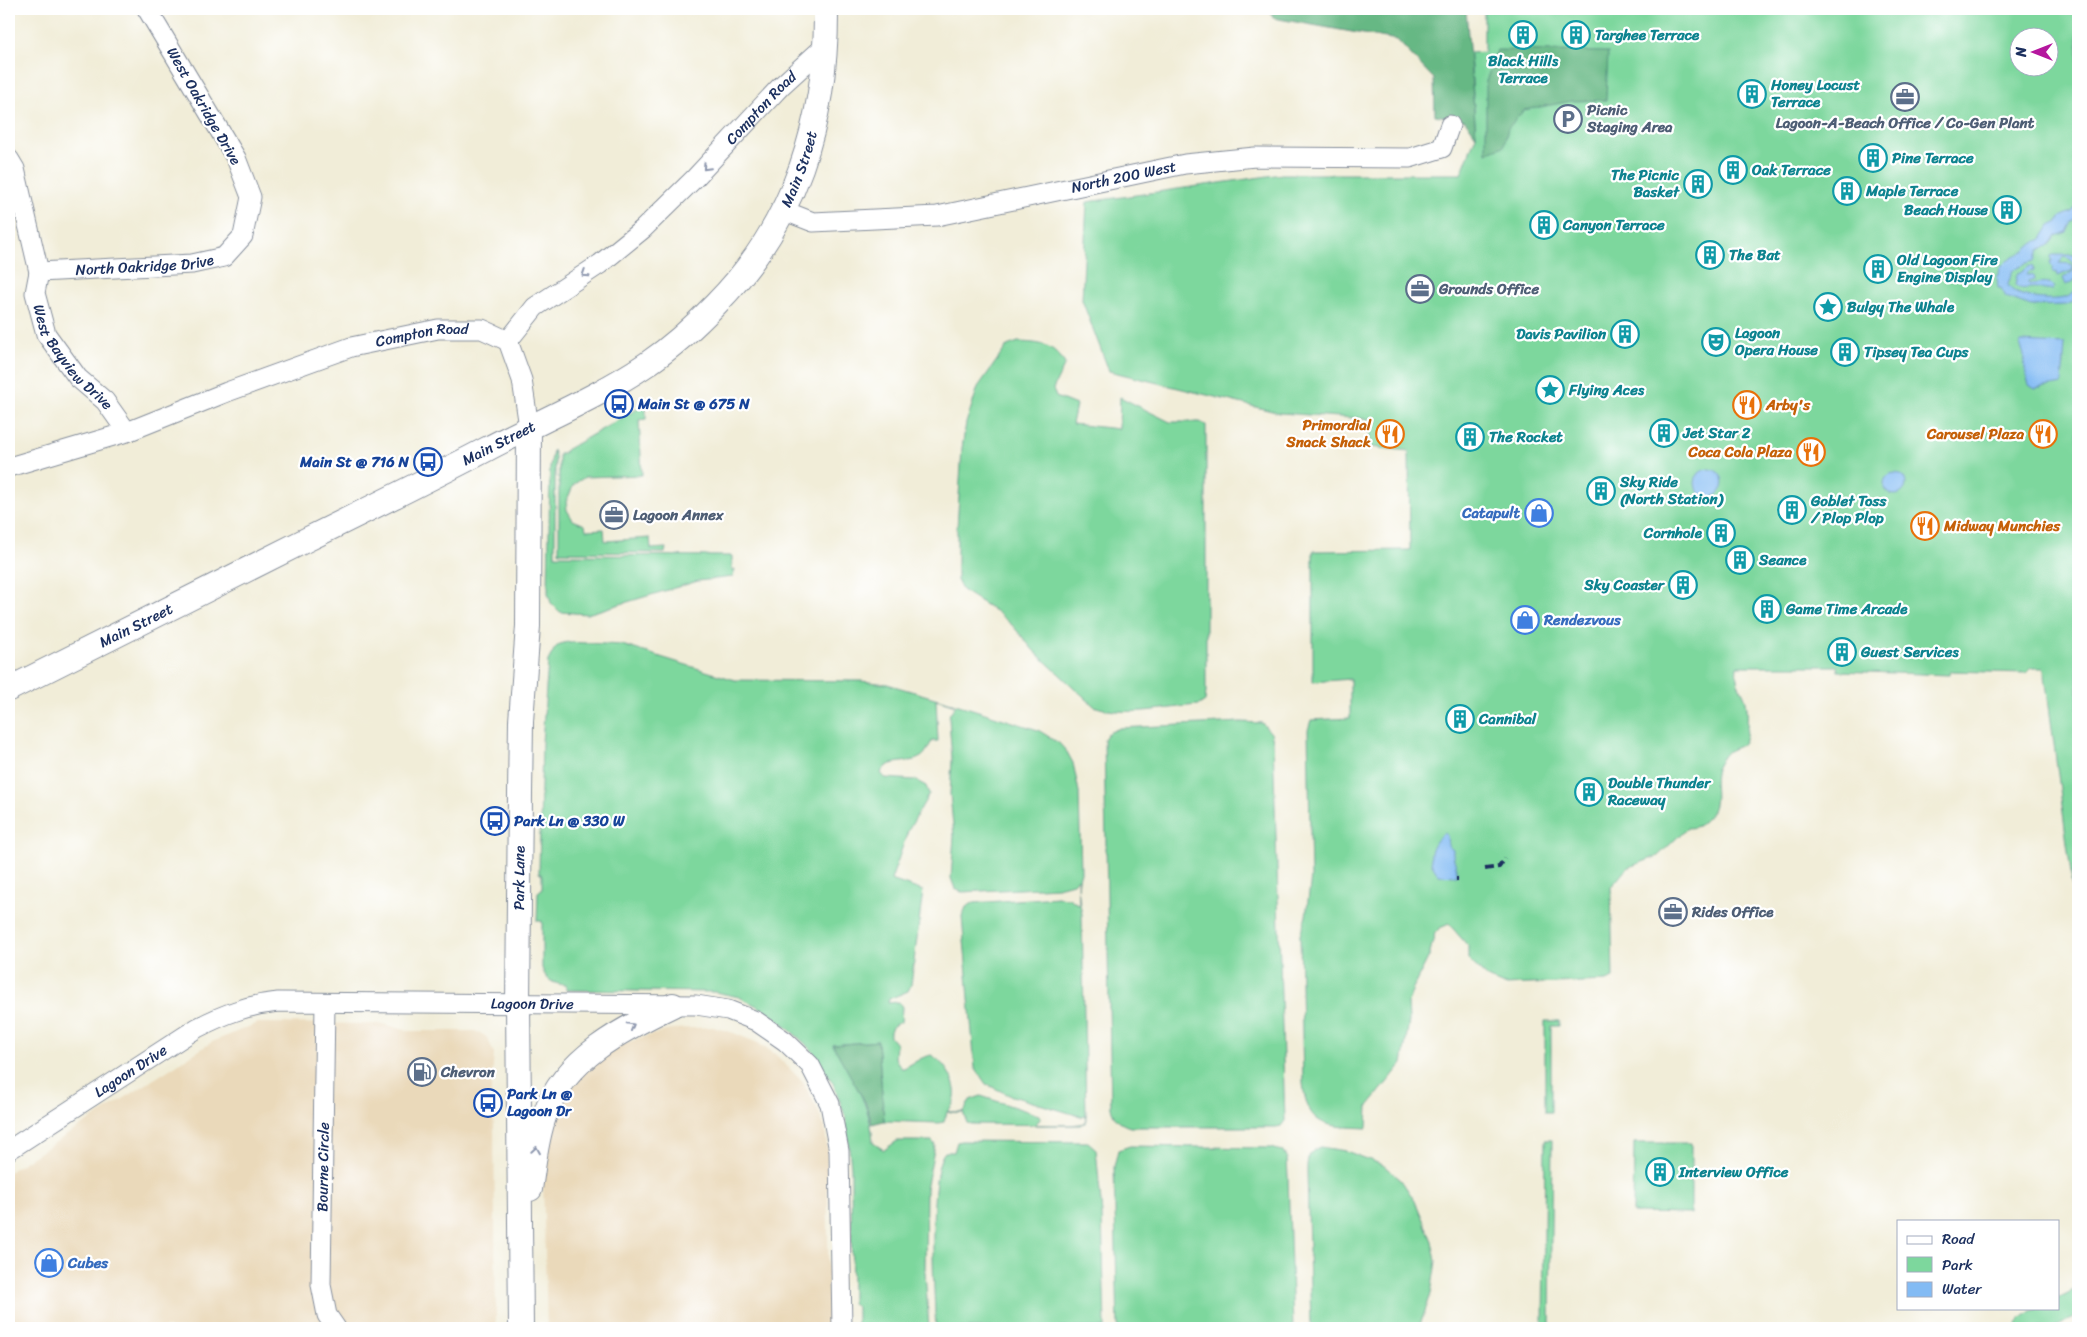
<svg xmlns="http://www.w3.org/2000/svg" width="2087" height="1337" font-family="Sriracha,sans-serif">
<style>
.built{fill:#ead9ba}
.green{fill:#7dd79d;stroke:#4c837e;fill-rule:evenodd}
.forest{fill:#66b884;stroke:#407471}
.water{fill:#83bbf4;stroke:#4f75a9}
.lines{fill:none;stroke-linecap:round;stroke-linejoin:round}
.minor-casing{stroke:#868e9b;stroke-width:21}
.major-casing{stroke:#868e9b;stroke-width:26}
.minor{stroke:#fff;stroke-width:19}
.major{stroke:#fff;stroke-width:24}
.rail{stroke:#1b2f5e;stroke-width:4;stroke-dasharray:8 4;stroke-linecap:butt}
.oneway{stroke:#8d97ae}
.labels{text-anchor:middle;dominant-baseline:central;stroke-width:4.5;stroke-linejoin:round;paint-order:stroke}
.culture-label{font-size:15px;font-weight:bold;fill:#0d838f;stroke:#fff;text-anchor:start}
.street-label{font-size:15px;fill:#1b2f5e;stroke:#fff}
.service-label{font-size:15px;font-weight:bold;fill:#4e5e75;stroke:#fff;text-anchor:start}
.transit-label{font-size:15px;font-weight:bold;fill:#164399;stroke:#fff;text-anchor:start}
.food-label{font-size:15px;font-weight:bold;fill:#c56008;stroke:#fff;text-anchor:end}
.shop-label{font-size:15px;font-weight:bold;fill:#366cbe;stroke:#fff;text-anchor:start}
</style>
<rect width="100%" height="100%" fill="#fff"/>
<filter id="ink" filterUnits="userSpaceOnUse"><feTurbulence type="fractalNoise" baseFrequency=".02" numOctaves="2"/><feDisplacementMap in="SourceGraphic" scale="10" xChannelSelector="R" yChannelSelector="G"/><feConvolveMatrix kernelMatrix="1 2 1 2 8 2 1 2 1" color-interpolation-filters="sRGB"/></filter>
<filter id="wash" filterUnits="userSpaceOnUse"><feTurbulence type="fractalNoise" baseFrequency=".0096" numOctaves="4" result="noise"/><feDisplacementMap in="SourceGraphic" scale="20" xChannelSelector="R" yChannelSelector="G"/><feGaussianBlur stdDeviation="1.12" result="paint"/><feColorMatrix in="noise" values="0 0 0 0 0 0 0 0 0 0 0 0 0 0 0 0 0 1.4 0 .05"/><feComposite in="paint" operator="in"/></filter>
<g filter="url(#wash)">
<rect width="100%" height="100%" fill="#f1edd8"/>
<g class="built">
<polygon points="258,1023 384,1024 409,1031 475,1031 484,1035 488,1039 494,1054 490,1102 494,1125 496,1328 9,1328 9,1172 212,1042"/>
<polygon points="713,1027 734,1033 758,1043 775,1054 803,1082 818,1110 825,1129 827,1149 829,1328 547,1328 543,1180 549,1137 563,1100 585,1070 618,1046 640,1038 673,1029"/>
</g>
<g class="green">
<path d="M1484,9h594v918l-34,-259h-13l-5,5 -76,-2 -1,4 -111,-4 -1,-5h-100c-2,21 4,18 9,35 2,8 2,31 -1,38 -2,9 -12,8 -18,13 -3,3 -7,8 -9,12 -10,20 6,39 -14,57 -5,5 -10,7 -17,7l-29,28 -31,12 -16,19 2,91 -6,3 -103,4 -15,-6 -21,-20v-13l-19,-22 -9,4 -5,5 -6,23 -16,32 -5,15 1,18 -7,43 -34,42 -1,22c-39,-2 -60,1 -64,-45l-3,-148 6,-19 5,-39 -3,-147 3,-10 39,-2v-39l-37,3v-131l97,-1 -1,-99 -39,-4 -1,-28 -89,-6 -171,-42 -27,-71 5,-98 195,-28h179l15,-38 -6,-83 14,-1zM2020,38h30v30h-30z"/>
<path d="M1018,342c22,1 35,1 47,22l-12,25 3,8 20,8 -4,19 47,5 1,-32 50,25h30l6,3v267l-1,9 -6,4c-32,2 -75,13 -105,1l-60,-55 -21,-25 -16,-14 -35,-22 -5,-10v-52l5,-80 4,-25 12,-36 29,-41z"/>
<polygon points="646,404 646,419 639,420 642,475 585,477 574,484 566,502 567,510 573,520 585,525 586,530 604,529 605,541 650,538 651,549 666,548 665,553 559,552 559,454 564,454 564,451"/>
<polygon points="553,450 555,456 555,555 732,556 732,570 735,569 733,577 698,581 587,614 560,612 551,603 548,593 550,467"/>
<path d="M568,642l54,3 113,35 126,1 26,3 82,24 69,22 21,13 8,9 6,11 6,29 2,80c-5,13 -2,28 1,42l4,202 -1,7 -13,2 -101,-1 -4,-1 -4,-11h-16l-3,10 -6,1 -54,-2 -6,-80 -45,4c19,33 38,59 40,98l11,7 13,-9h35l3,4 -9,44 -1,83 4,56h-72v-21l-5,-3 -1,-137 -5,-49 -13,-35 -22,-34 -30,-27 -20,-14 -22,-11 -24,-5 -149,-2v-5c-12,-1 -20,-4 -24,-17v-47h-5l1,-29 4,-3v-14l-3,-2 3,-130 6,-82 7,-13 5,-4zM936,699l20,6 -6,8 -1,5 3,42 -2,34 4,42 -3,42 4,11 7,3 96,-5 15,-4 5,-5 1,27 -10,-7 -11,-1 -85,6 -7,4 -4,10 13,151 11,16 23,11 74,22 3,-2v6l-6,4h-45l6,-7 -2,-3 -58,-19 -11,4 -6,12h-17c2,-3 6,-6 7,-10 6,-16 -9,-40 -23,-47l-9,3 -18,10h-3l-6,-10 1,-14 -6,-7c-1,-9 3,-12 11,-15l1,-15 -3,-5 -11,1 1,-4 19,-8 3,-6 12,-94 -32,-11 17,-49 21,-37 -3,-8 -11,-6 -30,-2 -4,-5c6,-15 28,-8 40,-16 5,-3 8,-11 11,-16h6z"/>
<path d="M1241,722l21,1 9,10 2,8 12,380 -4,5 -5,1h-146c-12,-4 -15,-8 -19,-19l-7,-369 4,-6 12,-5z"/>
<polygon points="1545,1021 1559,1021 1559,1026 1551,1026 1551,1112 1545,1112"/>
<polygon points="1545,1140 1552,1140 1550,1328 1543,1328"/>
<path d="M961,1141l127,1 8,7 6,65 3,114h-169c-2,-30 -9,-157 9,-176h9l3,-10z"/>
<polygon points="1634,1143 1691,1143 1691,1214 1633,1213"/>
<polygon points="1130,1146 1270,1148 1283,1151 1287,1159 1288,1177 1293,1328 1118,1328 1114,1167 1118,1150"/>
<path d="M1320,1147l26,4 37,14 18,15 14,21 17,40 4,20 -5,33 -12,34h-108l-4,-158c0,-11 2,-19 13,-23z"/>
<path d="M2078,1288v27l-26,13h-34l-1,-5c9,-15 26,-15 41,-15v-10z"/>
</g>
<g class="forest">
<polygon points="1269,9 1466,9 1476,136 1465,120 1435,115 1434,79 1397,40 1273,18"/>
<polygon points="1497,50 1608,52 1606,100 1572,101 1524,110 1508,128 1504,146 1486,153 1486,81"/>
<polygon points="878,1041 884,1121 872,1124 865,1102 833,1045"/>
</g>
<g class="water">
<path d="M2078,203v16l-6,3 -5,10 -11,4 -7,9 -10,6 -4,10 -8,2 -15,8 -4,14c8,14 42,16 56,13 6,-1 9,-6 14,-7v8l-11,6 -36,1 -25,-9 -5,-9h-3l-1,-12 2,-1 1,-7 7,-7 18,-11 8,-7 9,-4 8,-13 8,-4 2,-5 12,-5z"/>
<path d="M2053,255h21l4,3v20l-12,7 -3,-7 12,-8c-1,-7 -3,-12 -11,-13l-5,6 12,1 2,6 -15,6 -1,-4 -3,1 -4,-12h2l-1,-5z"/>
<path d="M2030,266l4,1v4h-4l-4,4h8l1,5 -8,2 2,2c10,0 18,-5 25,3l-1,3c-8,1 -10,-1 -17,-2 -8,-1 -13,3 -21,-2l2,-11z"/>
<path d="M2020,342l45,2 -3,40 -27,5 -6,-4c-3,-10 -5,-18 -5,-28 0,-5 -4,-10 -4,-15z"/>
<circle cx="1709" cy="483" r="14"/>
<circle cx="1895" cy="484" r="11"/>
<path d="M1444,833l3,3 1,10 5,4c-1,9 5,16 4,26l-18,-1c-14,-15 -9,-30 5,-42z"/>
</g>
</g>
<g filter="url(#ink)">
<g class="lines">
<defs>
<g id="minor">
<path id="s1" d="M9,159l6,10 24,103 -4,21 11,41 32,44 27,23 22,31"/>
<path id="s2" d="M785,211l28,11 124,-6 248,-52 70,-7 155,1 32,-10 8,-23"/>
<path id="s3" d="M39,272l153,-8 32,-7 19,-21 8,-39 -15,-39 -89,-149"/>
<path id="s4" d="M508,341l27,-34 65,-43 43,-35 52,-51 86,-92 45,-41"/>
<polyline points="508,341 522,380 529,427"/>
<path id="s5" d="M9,467l118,-35 100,-40 124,-45 87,-18h44l26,12"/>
<polyline points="325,1003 321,1285 327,1315 336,1328"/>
<path id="s6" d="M9,1150l188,-122c27,-14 51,-23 81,-26l418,3 32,5 28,11 29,20 25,24 20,39 9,47 3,177"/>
</g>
<g id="major">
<path id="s7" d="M9,689c98,-49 196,-98 295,-148 61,-30 122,-60 183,-92 53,-28 110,-51 160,-85 25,-17 48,-38 69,-60 79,-80 111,-184 110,-295"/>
<path d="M530,1189c4,-25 6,-51 15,-75 20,-56 78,-85 128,-109"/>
<path id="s8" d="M521,1328l-3,-324 2,-210 1,-73 7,-95 1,-199"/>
</g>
</defs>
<use href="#minor" class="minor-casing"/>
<use href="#major" class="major-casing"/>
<use href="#minor" class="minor"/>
<use href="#major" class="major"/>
<g class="rail">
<polyline points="1485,869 1499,867 1505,859"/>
<polyline points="1456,879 1458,879"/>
</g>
</g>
<defs><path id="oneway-chevron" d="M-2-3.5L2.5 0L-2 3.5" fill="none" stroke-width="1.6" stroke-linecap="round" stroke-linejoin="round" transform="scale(1.25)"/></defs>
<g class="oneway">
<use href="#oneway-chevron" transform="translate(706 167) rotate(133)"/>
<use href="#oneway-chevron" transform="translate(585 274) rotate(147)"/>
<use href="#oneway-chevron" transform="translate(631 1026) rotate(-29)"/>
<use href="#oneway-chevron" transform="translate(536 1150) rotate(-81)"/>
</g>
</g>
<defs>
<symbol id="building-ring" viewBox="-11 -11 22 22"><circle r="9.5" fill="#fff" stroke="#0f9aa8" stroke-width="1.5"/><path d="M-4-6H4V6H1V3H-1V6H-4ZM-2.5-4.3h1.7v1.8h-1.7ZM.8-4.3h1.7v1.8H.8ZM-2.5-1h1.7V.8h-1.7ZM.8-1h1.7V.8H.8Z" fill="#0f9aa8"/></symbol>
<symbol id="office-ring" viewBox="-11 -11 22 22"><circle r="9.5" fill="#fff" stroke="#5c6f8a" stroke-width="1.5"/><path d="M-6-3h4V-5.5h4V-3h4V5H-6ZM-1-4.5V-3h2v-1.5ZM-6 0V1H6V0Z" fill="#5c6f8a"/></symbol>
<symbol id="parking-ring" viewBox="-11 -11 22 22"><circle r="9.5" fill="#fff" stroke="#5c6f8a" stroke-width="1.5"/><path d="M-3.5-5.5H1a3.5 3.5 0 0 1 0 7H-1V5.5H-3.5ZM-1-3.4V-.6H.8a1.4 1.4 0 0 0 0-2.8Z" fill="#5c6f8a"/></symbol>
<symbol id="sight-ring" viewBox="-11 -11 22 22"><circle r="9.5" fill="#fff" stroke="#0f9aa8" stroke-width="1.5"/><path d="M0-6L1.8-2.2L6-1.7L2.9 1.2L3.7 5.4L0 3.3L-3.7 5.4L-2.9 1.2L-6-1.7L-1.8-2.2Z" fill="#0f9aa8"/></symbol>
<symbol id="theatre-ring" viewBox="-11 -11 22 22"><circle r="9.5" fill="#fff" stroke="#0f9aa8" stroke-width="1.5"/><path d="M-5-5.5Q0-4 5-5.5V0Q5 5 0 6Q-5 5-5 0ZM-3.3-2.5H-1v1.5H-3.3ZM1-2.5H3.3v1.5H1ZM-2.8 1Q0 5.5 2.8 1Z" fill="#0f9aa8"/></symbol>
<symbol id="bus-ring" viewBox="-11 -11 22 22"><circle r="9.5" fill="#fff" stroke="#1a4fb4" stroke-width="1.5"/><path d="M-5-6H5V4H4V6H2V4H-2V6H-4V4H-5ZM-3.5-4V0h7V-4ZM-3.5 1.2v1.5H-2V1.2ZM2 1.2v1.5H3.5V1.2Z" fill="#1a4fb4"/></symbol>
<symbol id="restaurant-ring" viewBox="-11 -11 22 22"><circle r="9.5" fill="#fff" stroke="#e8710a" stroke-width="1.5"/><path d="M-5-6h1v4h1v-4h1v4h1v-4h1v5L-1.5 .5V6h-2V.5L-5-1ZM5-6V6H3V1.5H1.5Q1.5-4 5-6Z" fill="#e8710a"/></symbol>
<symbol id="shop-ring" viewBox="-11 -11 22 22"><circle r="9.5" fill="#fff" stroke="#3f7fe0" stroke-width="1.5"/><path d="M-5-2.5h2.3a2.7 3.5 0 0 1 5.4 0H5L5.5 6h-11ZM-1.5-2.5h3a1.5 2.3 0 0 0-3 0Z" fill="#3f7fe0"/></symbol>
<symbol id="fuel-ring" viewBox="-11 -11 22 22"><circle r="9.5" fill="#fff" stroke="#5c6f8a" stroke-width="1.5"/><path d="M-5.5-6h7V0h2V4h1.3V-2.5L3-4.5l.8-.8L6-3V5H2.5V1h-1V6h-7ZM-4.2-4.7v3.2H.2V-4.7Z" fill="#5c6f8a"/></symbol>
</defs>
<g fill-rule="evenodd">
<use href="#building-ring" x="1507" y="19" width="32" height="32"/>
<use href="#building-ring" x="1560" y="19" width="32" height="32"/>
<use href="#building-ring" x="1736" y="78" width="32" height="32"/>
<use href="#office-ring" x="1889" y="81" width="32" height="32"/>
<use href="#parking-ring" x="1552" y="103" width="32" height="32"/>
<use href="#building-ring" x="1857" y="142" width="32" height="32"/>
<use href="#building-ring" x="1717" y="154" width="32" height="32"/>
<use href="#building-ring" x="1682" y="168" width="32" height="32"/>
<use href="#building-ring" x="1831" y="175" width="32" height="32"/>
<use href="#building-ring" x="1991" y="194" width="32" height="32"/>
<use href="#building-ring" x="1528" y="209" width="32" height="32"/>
<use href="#building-ring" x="1694" y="239" width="32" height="32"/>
<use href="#building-ring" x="1862" y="253" width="32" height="32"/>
<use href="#office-ring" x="1404" y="273" width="32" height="32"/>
<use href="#sight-ring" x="1812" y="291" width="32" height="32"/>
<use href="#building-ring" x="1609" y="318" width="32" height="32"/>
<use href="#theatre-ring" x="1700" y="326" width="32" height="32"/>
<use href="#building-ring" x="1829" y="336" width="32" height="32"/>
<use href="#sight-ring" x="1534" y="374" width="32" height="32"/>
<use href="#bus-ring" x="603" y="388" width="32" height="32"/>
<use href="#restaurant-ring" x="1731" y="389" width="32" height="32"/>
<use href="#building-ring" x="1648" y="417" width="32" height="32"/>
<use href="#restaurant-ring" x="1374" y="418" width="32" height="32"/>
<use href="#restaurant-ring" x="2027" y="418" width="32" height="32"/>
<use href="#building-ring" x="1454" y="421" width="32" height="32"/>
<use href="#restaurant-ring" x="1795" y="436" width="32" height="32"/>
<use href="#bus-ring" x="412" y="446" width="32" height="32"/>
<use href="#building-ring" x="1585" y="475" width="32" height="32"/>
<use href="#building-ring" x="1776" y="494" width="32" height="32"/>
<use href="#shop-ring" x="1523" y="497" width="32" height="32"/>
<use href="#office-ring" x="598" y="499" width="32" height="32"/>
<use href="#restaurant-ring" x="1909" y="510" width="32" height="32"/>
<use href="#building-ring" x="1705" y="517" width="32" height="32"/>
<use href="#building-ring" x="1724" y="544" width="32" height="32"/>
<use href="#building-ring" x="1667" y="569" width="32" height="32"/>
<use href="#building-ring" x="1751" y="593" width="32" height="32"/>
<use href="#shop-ring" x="1509" y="604" width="32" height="32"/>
<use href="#building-ring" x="1826" y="636" width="32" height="32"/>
<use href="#building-ring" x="1444" y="703" width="32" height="32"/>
<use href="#building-ring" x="1573" y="776" width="32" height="32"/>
<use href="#bus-ring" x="479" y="805" width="32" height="32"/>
<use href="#office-ring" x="1657" y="896" width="32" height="32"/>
<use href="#fuel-ring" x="406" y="1056" width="32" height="32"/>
<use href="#bus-ring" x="472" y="1087" width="32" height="32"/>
<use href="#building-ring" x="1644" y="1156" width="32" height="32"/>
<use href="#shop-ring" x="33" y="1247" width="32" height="32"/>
</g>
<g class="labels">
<g class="culture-label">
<text x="1595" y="35">Targhee Terrace</text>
<text x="1523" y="61" text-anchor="middle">Black Hills<tspan x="1523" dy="17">Terrace</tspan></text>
<text x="1771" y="85">Honey Locust<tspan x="1771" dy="17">Terrace</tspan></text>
<text x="1892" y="158">Pine Terrace</text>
<text x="1752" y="170">Oak Terrace</text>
<text x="1679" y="175" text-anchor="end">The Picnic<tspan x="1679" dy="17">Basket</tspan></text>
<text x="1866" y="191">Maple Terrace</text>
<text x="1988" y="210" text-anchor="end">Beach House</text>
<text x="1563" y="225">Canyon Terrace</text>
<text x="1729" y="255">The Bat</text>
<text x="1897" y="260">Old Lagoon Fire<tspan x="1897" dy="17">Engine Display</tspan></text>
<text x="1847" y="307">Bulgy The Whale</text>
<text x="1735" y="333">Lagoon<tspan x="1735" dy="17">Opera House</tspan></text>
<text x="1606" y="334" text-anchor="end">Davis Pavilion</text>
<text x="1864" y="352">Tipsey Tea Cups</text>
<text x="1569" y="390">Flying Aces</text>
<text x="1683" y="433">Jet Star 2</text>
<text x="1489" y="437">The Rocket</text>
<text x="1620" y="482">Sky Ride<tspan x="1620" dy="17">(North Station)</tspan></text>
<text x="1811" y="501">Goblet Toss<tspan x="1811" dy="17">/ Plop Plop</tspan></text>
<text x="1702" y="533" text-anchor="end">Cornhole</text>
<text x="1759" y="560">Seance</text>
<text x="1664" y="585" text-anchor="end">Sky Coaster</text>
<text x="1786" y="609">Game Time Arcade</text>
<text x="1861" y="652">Guest Services</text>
<text x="1479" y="719">Cannibal</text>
<text x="1608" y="783">Double Thunder<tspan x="1608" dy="17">Raceway</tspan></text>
<text x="1679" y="1172">Interview Office</text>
</g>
<g class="street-label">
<text transform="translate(204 106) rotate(60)">West Oakridge Drive</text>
<text stroke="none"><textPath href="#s4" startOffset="346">Compton Road</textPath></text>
<text stroke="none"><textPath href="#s7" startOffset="968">Main Street</textPath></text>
<text stroke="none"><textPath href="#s2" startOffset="345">North 200 West</textPath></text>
<text stroke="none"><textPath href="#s3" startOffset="106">North Oakridge Drive</textPath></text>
<text stroke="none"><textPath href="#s5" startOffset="435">Compton Road</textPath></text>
<text stroke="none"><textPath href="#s1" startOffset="215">West Bayview Drive</textPath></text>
<text stroke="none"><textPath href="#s7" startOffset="548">Main Street</textPath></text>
<text stroke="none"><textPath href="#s7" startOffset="142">Main Street</textPath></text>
<text stroke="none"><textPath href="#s8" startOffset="450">Park Lane</textPath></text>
<text stroke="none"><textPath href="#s6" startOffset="564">Lagoon Drive</textPath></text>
<text stroke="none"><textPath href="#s6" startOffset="145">Lagoon Drive</textPath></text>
<text transform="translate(323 1167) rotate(-89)">Bourne Circle</text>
</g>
<g class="service-label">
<text x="1587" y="110">Picnic<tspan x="1587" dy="17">Staging Area</tspan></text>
<text x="1905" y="123" text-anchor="middle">Lagoon-A-Beach Office / Co-Gen Plant</text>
<text x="1439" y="289">Grounds Office</text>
<text x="633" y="515">Lagoon Annex</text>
<text x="1692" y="912">Rides Office</text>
<text x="441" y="1072">Chevron</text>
</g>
<g class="transit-label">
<text x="638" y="404">Main St @ 675 N</text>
<text x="409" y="462" text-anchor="end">Main St @ 716 N</text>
<text x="514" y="821">Park Ln @ 330 W</text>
<text x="507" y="1094">Park Ln @<tspan x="507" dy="17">Lagoon Dr</tspan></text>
</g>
<g class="food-label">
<text x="1766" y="405" text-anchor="start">Arby's</text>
<text x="1371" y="425">Primordial<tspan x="1371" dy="17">Snack Shack</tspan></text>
<text x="2024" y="434">Carousel Plaza</text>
<text x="1792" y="452">Coca Cola Plaza</text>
<text x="1944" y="526" text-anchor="start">Midway Munchies</text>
</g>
<g class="shop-label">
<text x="1520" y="513" text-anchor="end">Catapult</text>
<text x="1544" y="620">Rendezvous</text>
<text x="68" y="1263">Cubes</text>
</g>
</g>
<rect width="2087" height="1337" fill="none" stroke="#fff" stroke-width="30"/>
<rect x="1897" y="1220" width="162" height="90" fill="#ffffff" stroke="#a4acbf"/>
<rect x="1907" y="1236" width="25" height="8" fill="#ffffff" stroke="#a4acbf"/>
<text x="1942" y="1244" font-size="15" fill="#1b2f5e">Road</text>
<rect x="1907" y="1257" width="25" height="15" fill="#7dd79d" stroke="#a4acbf"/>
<text x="1942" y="1270" font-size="15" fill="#1b2f5e">Park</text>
<rect x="1907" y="1282" width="25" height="15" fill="#83bbf4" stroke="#a4acbf"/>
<text x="1942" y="1294" font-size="15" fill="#1b2f5e">Water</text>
<g transform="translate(2034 52) rotate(270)"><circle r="24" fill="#ffffff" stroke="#a4acbf"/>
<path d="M0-4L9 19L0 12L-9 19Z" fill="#b5179e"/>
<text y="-8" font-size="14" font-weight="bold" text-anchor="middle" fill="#1b2f5e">N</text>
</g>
</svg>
